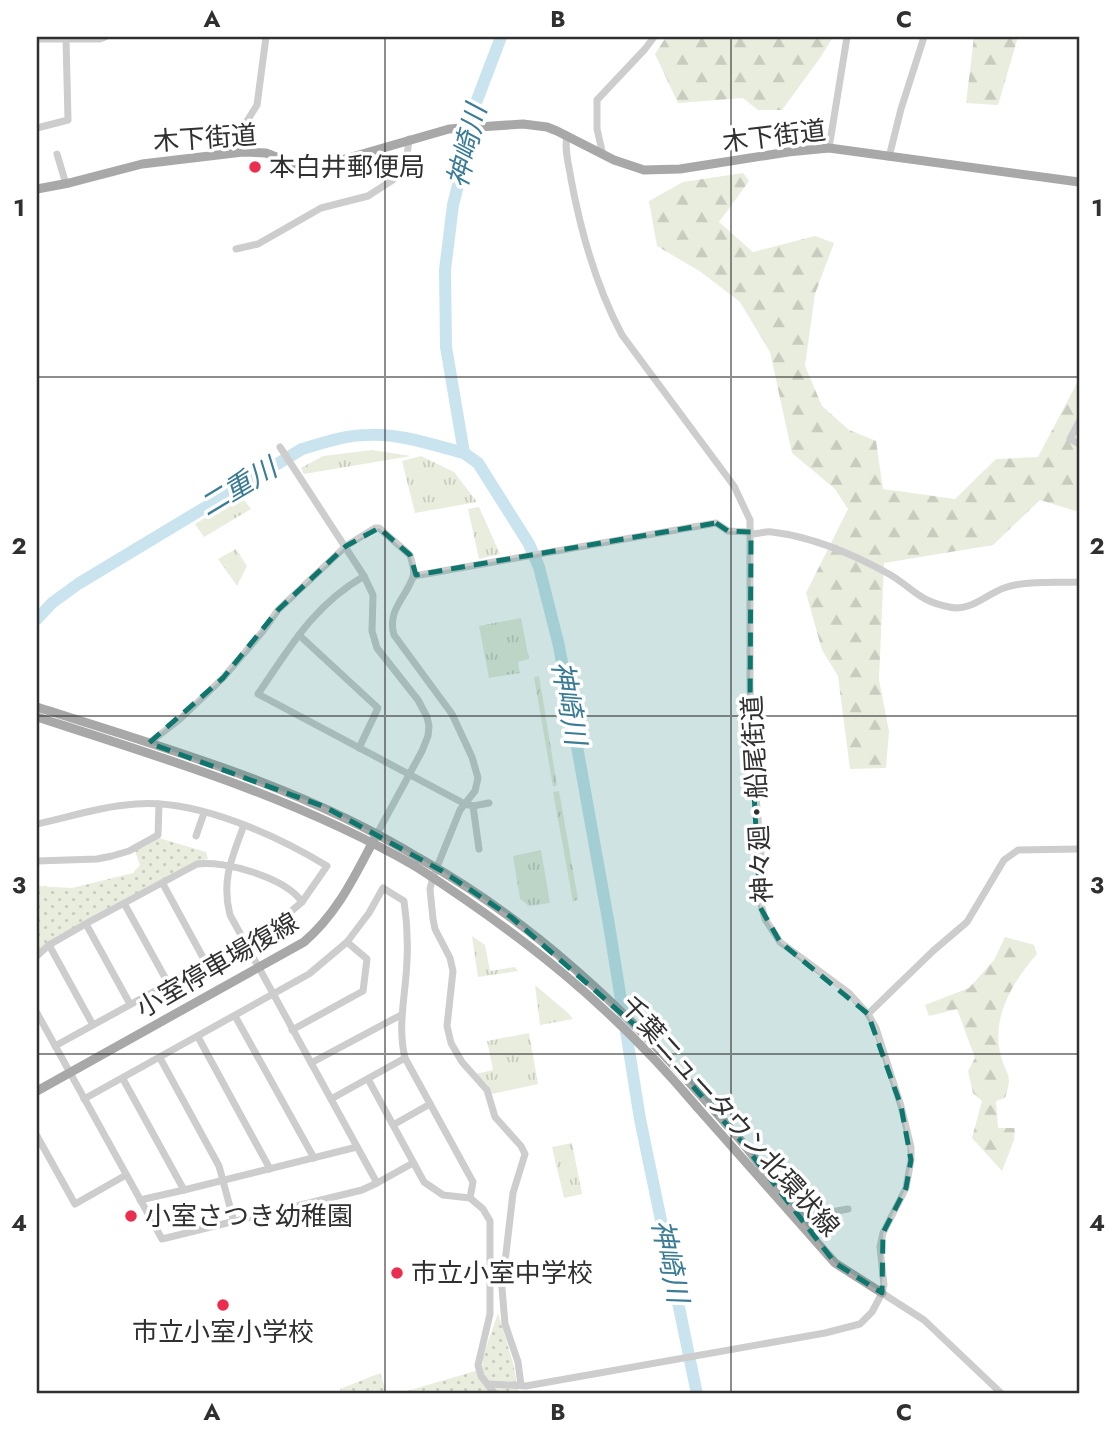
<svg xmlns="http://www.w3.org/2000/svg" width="1116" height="1431" font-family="Jost,'Noto Sans JP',sans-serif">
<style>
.grass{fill:url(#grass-tufts)}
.forest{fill:url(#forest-firs)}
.park{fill:url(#park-dots)}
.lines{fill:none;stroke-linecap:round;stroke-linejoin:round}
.river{stroke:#c9e4ee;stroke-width:12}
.minor{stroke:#cdcdcd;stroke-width:7}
.major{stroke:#a8a8a8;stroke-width:9}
.major-bridge{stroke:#a8a8a8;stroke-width:9}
.marked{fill:#0f766e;fill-opacity:0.2;stroke:#0f766e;stroke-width:5;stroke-dasharray:14 9;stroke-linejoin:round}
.grid{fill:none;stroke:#303030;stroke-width:2;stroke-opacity:0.55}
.poi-dot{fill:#eb2e50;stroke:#fff;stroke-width:2.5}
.labels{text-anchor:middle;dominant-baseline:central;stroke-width:7;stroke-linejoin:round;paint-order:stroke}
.street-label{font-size:26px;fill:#303030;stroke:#fff}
.poi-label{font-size:26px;fill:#303030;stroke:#fff;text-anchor:start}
.water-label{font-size:28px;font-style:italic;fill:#3a7c96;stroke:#fff}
.neatline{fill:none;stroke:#303030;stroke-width:2.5}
.grid-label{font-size:23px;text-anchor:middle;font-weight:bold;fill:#303030}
</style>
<defs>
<pattern id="grass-tufts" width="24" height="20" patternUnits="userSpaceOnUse" patternTransform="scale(1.75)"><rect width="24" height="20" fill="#e8edde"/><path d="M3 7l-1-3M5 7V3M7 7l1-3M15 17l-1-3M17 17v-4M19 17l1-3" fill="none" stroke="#c7ccbf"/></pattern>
<pattern id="forest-firs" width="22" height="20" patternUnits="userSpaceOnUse" patternTransform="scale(1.75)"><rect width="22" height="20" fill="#e8edde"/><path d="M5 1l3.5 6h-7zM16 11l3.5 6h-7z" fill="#c7ccbf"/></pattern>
<pattern id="park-dots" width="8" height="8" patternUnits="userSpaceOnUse" patternTransform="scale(1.75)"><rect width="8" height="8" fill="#e8edde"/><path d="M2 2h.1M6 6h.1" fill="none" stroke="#c7ccbf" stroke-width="1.8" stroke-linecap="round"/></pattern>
</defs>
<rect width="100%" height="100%" fill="#fff"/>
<g class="grass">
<polygon points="372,450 411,456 304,474 301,468 323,456"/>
<polygon points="421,456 454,472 477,502 415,513 402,461"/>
<polygon points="241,496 251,509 204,537 195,524"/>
<polygon points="479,507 500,554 479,559 468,509"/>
<polygon points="236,549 247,566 237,586 218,559"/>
<polygon points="521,618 529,659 518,662 520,673 489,678 479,626"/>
<polygon points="539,676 557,785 553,787 534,677"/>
<polygon points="559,791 578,899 573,902 553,792"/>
<polygon points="541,850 550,903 529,906 520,899 513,856"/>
<polygon points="472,936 485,945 490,971 515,967 518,971 478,977"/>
<polygon points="535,985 568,1013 573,1019 540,1025"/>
<polygon points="529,1033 538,1084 492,1094 487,1084 476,1074 493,1070 487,1041"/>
<polygon points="572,1143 582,1194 564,1198 552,1147"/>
</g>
<g class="forest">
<polygon points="666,37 833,37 820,58 782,110 758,110 743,98 678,103 655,54"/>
<polygon points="974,37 1018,37 998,105 966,103"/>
<polygon points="743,173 749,181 719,222 753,252 815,236 834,243 815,294 805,366 822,406 849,430 876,441 883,489 955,499 996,459 1038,457 1079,379 1079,512 1040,500 993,545 884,563 879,680 889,731 886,768 850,769 838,676 822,650 806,593 848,509 835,489 792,453 770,352 740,302 701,272 657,246 649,201 683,182"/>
<path d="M1005,937l29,8 3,9c-23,26 -45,62 -37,98 5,24 14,19 5,46l-9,3 2,27h17l-1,12 -12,31 -30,-33 10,-37 -9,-8 -5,-22 7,-13 -18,-49 -28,7 -4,-11 44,-17 25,-28z"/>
</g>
<g class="park">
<polygon points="159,838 206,852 208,859 200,861 37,952 37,886 72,888 133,873 140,865 135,851"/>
<polygon points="498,1313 513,1363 519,1394 397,1394 482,1369 483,1356"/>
<polygon points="380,1373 387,1394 342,1394 340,1389"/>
</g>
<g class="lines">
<g class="river">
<polyline points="501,37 474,108 470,137 453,205 445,270 446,347 464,453 478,463 529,544 539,567 559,646 609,925 640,1119 697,1394"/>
<path d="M37,619l15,-16 26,-19 224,-135c21,-6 43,-14 65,-14 32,-2 66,10 97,18"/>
</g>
<g class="minor">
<polyline points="37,39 100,39 105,37"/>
<polyline points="37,128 68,120 66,39"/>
<polyline points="829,148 847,37"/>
<polyline points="243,152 247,121 257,105 266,37"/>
<polyline points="57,154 66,184"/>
<polyline points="603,155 597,129 597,100 645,49 654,37"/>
<polyline points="889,157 901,109 924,37"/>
<polyline points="236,249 258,244 321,208 368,196 405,172 409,139"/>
<polyline points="1079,422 1070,439 1079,444"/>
<polyline points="280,447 364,576 373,595 372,631 377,648 418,700 427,717 429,726 428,736 422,751 377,834"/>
<path d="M751,534c8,0 14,-3 21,-2 41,5 81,22 117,42 24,14 29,27 60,33 21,5 36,-12 55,-19 22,-8 52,-5 75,-6"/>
<path d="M364,576c-52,31 -73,70 -106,118l207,110 8,2 16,-3"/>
<polyline points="414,576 716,523 728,531 751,532"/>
<polyline points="299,635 378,708 359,748"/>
<path d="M149,743l31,-24 43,-41 40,-47 15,-21 68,-64 29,-18h4l31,27c2,7 5,15 3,22 -8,22 -26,33 -19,58l58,79 20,43 6,21 -3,13 -15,19 -27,67 -3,12 3,30 2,10 15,29 3,13 -6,55 4,17 11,19 25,28 8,27 26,29 4,8 -12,39 -11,95 3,36 13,38 3,23"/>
<polyline points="473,806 479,849"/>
<path d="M37,824c32,-7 66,-18 99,-20 61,-5 140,31 191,62l-25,36 -27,23 -220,121"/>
<path d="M244,825c-12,33 -23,55 -14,90l147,268 36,-20"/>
<polyline points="196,836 204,813"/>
<polyline points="37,861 97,859 112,856 129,851 158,835 159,804"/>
<polyline points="163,884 206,963"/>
<polyline points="125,905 168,983"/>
<polyline points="86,924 130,1004"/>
<polyline points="49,945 93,1025"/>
<path d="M37,956l12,-11 40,-23 108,-58c28,-4 89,14 105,38"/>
<polyline points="37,1013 162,1239 362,1190 377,1183"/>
<polyline points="868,1014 933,951 967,922 1004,860 1018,850 1079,849"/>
<polyline points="235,1016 314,1158"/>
<polyline points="292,1030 363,991 367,959 347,942"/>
<polyline points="198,1037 270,1169"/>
<polyline points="160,1058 219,1166 234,1222"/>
<polyline points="311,1063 401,1015"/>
<polyline points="123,1079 184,1190 357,1147"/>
<polyline points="368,1079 424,1182 443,1195 470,1198 483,1209 490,1221 490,1314 478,1365 481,1376 495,1394"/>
<path d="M84,1099l225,-125 38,-32 22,-29 14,-25 21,13c3,20 4,39 3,59 -1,34 -10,65 -2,98l68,124 -3,16"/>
<polyline points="331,1099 405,1058"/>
<polyline points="393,1125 430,1104"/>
<polyline points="37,1136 75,1204 126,1175"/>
<polyline points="140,1200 184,1190"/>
<polyline points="802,1217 848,1209"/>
<polyline points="882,1293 924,1320 1002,1394"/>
<path d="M488,1384l38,2 299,-53 35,-9 12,-12 10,-19 2,-8 -4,-38 3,-14 23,-45 5,-28v-13l-10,-41 -25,-78 -8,-14 -19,-21 -69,-51 -15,-23 -6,-23 2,-44 -9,-99 -2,-69v-164l-16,-34 -112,-151c-26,-49 -41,-102 -51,-156 -2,-14 -7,-29 -4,-44"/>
</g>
<g class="major">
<polyline points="37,189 69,183 142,164 243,152 266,153 294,164 317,164 338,161 449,129 523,124 547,127 557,131 614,160 644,170 680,169 788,152 829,148 1079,182"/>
<path d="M37,707c131,42 264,79 382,151"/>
<path d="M37,717c130,42 259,81 378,149"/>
<path d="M37,1091l267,-149c35,-30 52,-69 73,-108"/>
<polyline points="706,1101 742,1142 810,1228"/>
<polyline points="697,1107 835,1263 882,1293"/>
</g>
<g class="major-bridge">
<path d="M419,858c111,62 203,148 287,243"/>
<path d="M415,866c110,71 198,141 282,241"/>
</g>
</g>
<path class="marked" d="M716,523l12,8 23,1 -1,183 10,192 20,35 88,72 33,92 10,54 -5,28 -23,45 -1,60 -47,-30 -93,-121 -89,-101 -142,-124 -69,-46 -117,-64 -176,-64 74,-65 55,-68 68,-64 33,-18 31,27 6,20z"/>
<path class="grid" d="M385,37v1357M731,37v1357M37,377h1042M37,716h1042M37,1054h1042"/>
<g class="poi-dot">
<circle cx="255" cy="167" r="7"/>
<circle cx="131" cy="1216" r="7"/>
<circle cx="397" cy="1273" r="7"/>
<circle cx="223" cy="1305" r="7"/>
</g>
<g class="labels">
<g class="street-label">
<text transform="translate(774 136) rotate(-7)">木下街道</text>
<text transform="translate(205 138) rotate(-4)">木下街道</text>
<text transform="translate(757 799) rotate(-93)">神々廻・船尾街道</text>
<text transform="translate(217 965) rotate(-30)">小室停車場復線</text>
<text transform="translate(730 1116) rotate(48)">千葉ニュータウン北環状線</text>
</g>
<g class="poi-label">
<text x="269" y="167">本白井郵便局</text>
<text x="145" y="1216">小室さつき幼稚園</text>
<text x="411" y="1273">市立小室中学校</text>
<text x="223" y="1332" text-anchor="middle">市立小室小学校</text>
</g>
<g class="water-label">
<text transform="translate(467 146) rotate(-76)">神崎川</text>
<text transform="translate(238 487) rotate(-31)">二重川</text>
<text transform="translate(569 703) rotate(80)">神崎川</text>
<text transform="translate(670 1261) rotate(78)">神崎川</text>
</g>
</g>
<rect width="1116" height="1431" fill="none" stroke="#ffffff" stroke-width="77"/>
<rect x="38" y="38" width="1040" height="1354" class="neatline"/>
<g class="grid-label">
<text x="212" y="27">A</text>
<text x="558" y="27">B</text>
<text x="904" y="27">C</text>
<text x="19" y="216">1</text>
<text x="1097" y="216">1</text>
<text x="19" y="554">2</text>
<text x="1097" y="554">2</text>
<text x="19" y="893">3</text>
<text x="1097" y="893">3</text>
<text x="19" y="1231">4</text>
<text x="1097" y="1231">4</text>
<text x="212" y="1420">A</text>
<text x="558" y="1420">B</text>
<text x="904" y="1420">C</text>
</g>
</svg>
